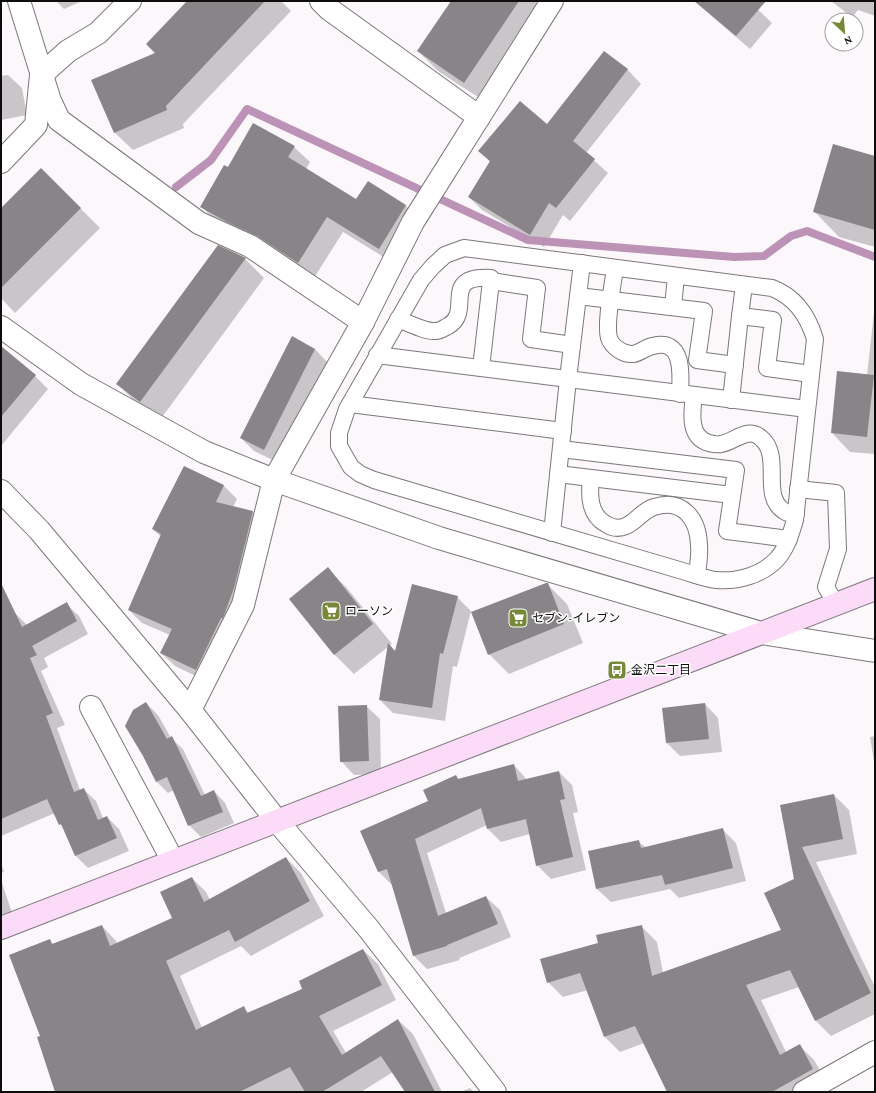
<svg xmlns="http://www.w3.org/2000/svg" width="876" height="1093" font-family="'Crimson Pro','Noto Sans JP',serif">
<style>
.shadow{fill:#0003}
.lines{fill:none;stroke-linecap:round;stroke-linejoin:round}
.stream{stroke:#bc92b7;stroke-width:8}
.building{fill:#888487}
.lane-casing{stroke:#7b777a;stroke-width:18}
.street-casing{stroke:#7b777a;stroke-width:24}
.secondary-casing{stroke:#7b777a;stroke-width:24}
.lane{stroke:#fff;stroke-width:16}
.street{stroke:#fff;stroke-width:22}
.secondary{stroke:#fbdbf8;stroke-width:22}
.labels{text-anchor:middle;dominant-baseline:central;stroke-width:3;stroke-linejoin:round;paint-order:stroke}
.poi-label{font-size:12px;fill:#0e0d0e;stroke:#fff;text-anchor:start}
</style>
<rect width="100%" height="100%" fill="#fcf7fb"/>
<g class="shadow">
<polygon points="56,1 82,1 64,9"/>
<polygon points="189,1 281,1 291,11 183,124 184,128 133,150 115,133 93,81 156,53"/>
<polygon points="452,1 548,1 484,101 438,71 418,51"/>
<polygon points="706,1 749,1 772,23 750,49 715,19 702,6"/>
<polygon points="831,1 875,1 875,16 858,10 852,17"/>
<polygon points="604,52 628,70 641,84 586,153 608,173 570,221 563,215 544,247 482,210 469,197 490,162 480,151 547,125"/>
<polygon points="8,75 22,88 27,115 1,120 1,76"/>
<polygon points="294,147 310,162 306,169 356,201 368,182 406,206 421,221 395,264 343,232 314,278 217,223 202,207 229,168"/>
<polygon points="875,157 875,247 839,237 814,211"/>
<polygon points="41,169 100,228 15,313 1,298 1,209"/>
<polygon points="245,259 264,278 160,420 137,404 118,384"/>
<polygon points="875,304 875,454 850,452 832,433 867,375"/>
<polygon points="315,349 328,363 277,462 254,451 241,438"/>
<polygon points="6,351 35,376 48,389 1,446 1,357"/>
<polygon points="184,467 224,486 237,499 233,507 253,512 266,526 210,683 175,666 161,653 170,635 142,623 129,610 161,537 153,529"/>
<polygon points="328,569 347,588 392,644 389,645 395,652 457,597 471,611 457,667 453,666 445,721 393,713 380,700 389,646 354,674 334,654"/>
<polygon points="547,584 567,604 583,643 509,674 489,654"/>
<polygon points="66,604 79,616 88,634 44,658 48,667 41,671 65,725 57,728 80,790 83,789 96,801 103,818 107,817 119,829 129,851 88,868 76,856 64,828 60,824 55,813 1,836 1,620 15,613 27,625"/>
<polygon points="146,703 158,715 171,738 183,749 205,795 214,791 225,803 234,823 201,837 189,825 174,790 168,793 157,782"/>
<polygon points="705,704 718,718 722,752 680,756 667,743 663,709"/>
<polygon points="366,706 380,719 381,774 354,775 341,761"/>
<polygon points="875,736 875,768 870,737"/>
<polygon points="514,765 527,780 559,772 572,785 578,812 573,813 586,870 551,879 537,865 530,834 501,842 487,828 487,825 427,853 446,913 486,897 500,910 511,937 459,958 460,960 427,969 414,956 393,886 379,872 361,831 429,801 456,776 459,780"/>
<polygon points="834,795 849,810 857,854 816,862 875,987 875,1014 831,1036 816,1021 799,987 761,1000 786,1052 799,1045 814,1060 828,1084 814,1092 668,1092 644,1043 620,1052 605,1037 588,990 563,997 548,982 599,943 641,926 657,942 663,973 782,930 795,880 781,806"/>
<polygon points="723,830 736,843 746,881 679,898 670,889 611,902 597,889 589,852 638,841 646,848"/>
<polygon points="286,858 301,873 324,916 251,956 241,946 180,976 202,1028 244,1008 249,1013 304,989 363,950 378,964 396,1000 333,1031 346,1053 398,1020 413,1034 442,1092 406,1092 393,1072 361,1092 56,1092 41,1037 49,940 53,944 102,926 116,941 118,944 174,918 192,878 206,892 210,900"/>
<polygon points="1,863 4,872 1,873"/>
<polygon points="1,880 12,913 1,917"/>
<polygon points="470,1088 474,1092 460,1092"/>
</g>
<g class="lines">
<polyline class="stream" points="176,187 211,160 247,109 528,240 734,257 764,256 791,236 807,231 875,257"/>
</g>
<g class="building">
<polygon points="187,1 265,1 166,106 167,110 114,133 91,80 155,53 146,44"/>
<polygon points="451,1 519,1 464,83 417,51"/>
<polygon points="694,1 766,1 736,36"/>
<polygon points="604,51 628,69 573,141 595,159 556,208 549,203 530,235 468,197 490,161 478,151 520,101 547,124"/>
<polygon points="253,123 295,146 288,157 356,199 368,181 406,205 379,249 327,217 298,263 257,236 227,222 200,207 224,165 228,167"/>
<polygon points="833,144 875,156 875,230 813,212"/>
<polygon points="41,168 81,208 1,288 1,208"/>
<polygon points="218,245 246,258 140,402 116,384"/>
<polygon points="292,336 315,349 264,450 240,438"/>
<polygon points="1,346 36,375 1,417"/>
<polygon points="837,371 874,375 867,437 831,433"/>
<polygon points="184,466 224,485 216,502 253,511 234,588 223,618 221,618 196,670 160,653 172,629 128,610 161,534 152,529"/>
<polygon points="328,567 373,624 334,655 289,599"/>
<polygon points="1,583 22,627 67,602 77,621 32,646 37,655 30,658 53,713 46,716 74,792 84,788 98,820 107,816 117,838 75,856 61,824 59,825 47,799 1,819"/>
<polygon points="546,583 548,583 564,624 488,655 471,612"/>
<polygon points="412,584 458,596 443,654 440,653 432,708 379,700 388,643 395,651"/>
<polygon points="146,702 167,739 172,736 201,796 214,790 223,812 188,826 167,777 156,782 143,756 125,726 133,710"/>
<polygon points="705,703 709,739 666,743 662,708"/>
<polygon points="367,705 369,761 340,762 338,706"/>
<polygon points="514,764 518,781 559,771 565,799 560,800 573,857 536,866 526,819 487,829 481,808 415,839 438,916 486,896 498,924 447,945 447,946 413,956 387,869 378,872 360,831 428,801 423,790 456,775 458,779"/>
<polygon points="834,794 843,839 802,847 847,944 871,993 815,1021 790,970 746,985 780,1055 800,1044 813,1069 772,1092 667,1092 635,1026 604,1037 580,973 547,983 540,959 598,943 596,935 642,925 652,976 781,930 764,893 794,879 780,805"/>
<polygon points="723,828 733,868 665,885 662,875 596,889 588,851 639,840 641,848"/>
<polygon points="286,857 310,901 235,942 229,930 166,961 196,1030 244,1006 247,1013 302,989 299,981 363,949 382,985 319,1016 342,1055 398,1019 435,1092 405,1092 381,1056 322,1092 305,1092 290,1067 239,1092 55,1092 37,1037 40,1036 9,955 50,939 52,944 102,925 110,946 172,918 160,892 192,877 204,902"/>
</g>
<g class="lines">
<defs>
<g id="lane">
<path d="M464,248l308,40c24,9 36,28 43,51l-20,181c-4,13 -8,28 -18,39 -15,16 -39,23 -61,21 -10,-1 -20,-5 -30,-8l-312,-92 -14,-6 -9,-7 -12,-21v-13l8,-24 74,-129 12,-14 12,-11z"/>
<path d="M615,268c-2,16 -10,55 -6,70 3,9 15,17 24,16 7,-1 13,-7 20,-8 31,-8 28,28 27,48"/>
<polyline points="578,296 704,311 697,360 735,365"/>
<polyline points="673,307 676,276"/>
<polyline points="740,316 744,285"/>
<path d="M398,319c10,4 28,13 38,12 4,0 8,-3 12,-5 26,-14 -9,-51 43,-48"/>
<polyline points="377,355 807,409"/>
<polyline points="481,368 491,281 537,288 531,339 572,345"/>
<path d="M694,395c-2,17 -6,42 15,48 4,1 8,2 12,1 14,-2 26,-18 40,-6 22,18 -1,58 23,73 3,2 8,3 12,3"/>
<polyline points="731,400 740,316 773,320 767,368 811,374"/>
<polyline points="350,404 563,431"/>
<polyline points="561,449 736,470 727,531 789,539"/>
<polyline points="558,474 732,495"/>
<path d="M591,478c-2,17 -2,37 15,46 6,4 13,5 20,2 10,-4 17,-16 28,-19 28,-9 44,11 45,38 1,10 -1,20 -2,30"/>
<polyline points="798,489 836,493 838,549 826,587 836,604"/>
<polyline points="552,533 568,379 582,263"/>
</g>
<g id="street">
<polyline points="19,1 50,101 59,120 199,223 250,246 363,322"/>
<polyline points="321,1 329,9 479,117"/>
<polyline points="1,162 36,125 41,75 68,51 98,33 130,1"/>
<polyline points="1,327 81,384 204,452 274,480 439,538 761,633 875,651"/>
<polyline points="1,491 39,530 190,710 277,821 368,928 495,1092"/>
<polyline points="91,707 173,861"/>
<polyline points="190,710 243,605 274,480 363,322 413,222 552,1"/>
<polyline points="804,1092 875,1052"/>
</g>
<polyline id="secondary" points="1,928 875,589"/>
</defs>
<use href="#lane" class="lane-casing"/>
<use href="#street" class="street-casing"/>
<use href="#secondary" class="secondary-casing"/>
<use href="#lane" class="lane"/>
<use href="#street" class="street"/>
<use href="#secondary" class="secondary"/>
</g>
<defs>
<symbol id="supermarket-square" viewBox="-11 -11 22 22"><rect x="-9" y="-9" width="18" height="18" rx="4" fill="#778939" stroke="#fff"/><path d="M-6-5.5h2.5l.6 2H6L4.5 2H-2.5L-4.4-4H-6ZM-1.5 3.2a1.3 1.3 0 1 0 .1 0ZM3 3.2a1.3 1.3 0 1 0 .1 0Z" fill="#fff"/></symbol>
<symbol id="bus-square" viewBox="-11 -11 22 22"><rect x="-9" y="-9" width="18" height="18" rx="4" fill="#778939" stroke="#fff"/><path d="M-5-6H5V4H4V6H2V4H-2V6H-4V4H-5ZM-3.5-4V0h7V-4ZM-3.5 1.2v1.5H-2V1.2ZM2 1.2v1.5H3.5V1.2Z" fill="#fff"/></symbol>
</defs>
<g fill-rule="evenodd">
<use href="#supermarket-square" x="320" y="600" width="22" height="22"/>
<use href="#supermarket-square" x="507" y="607" width="22" height="22"/>
<use href="#bus-square" x="606" y="659" width="22" height="22"/>
</g>
<g class="labels">
<g class="poi-label">
<text x="345" y="611">ローソン</text>
<text x="532" y="618">セブン-イレブン</text>
<text x="631" y="670">金沢二丁目</text>
</g>
</g>
<rect width="876" height="1093" fill="none" stroke="#0e0d0e" stroke-width="4"/>
<g transform="translate(844 32) rotate(154)"><circle r="19" fill="#ffffff" stroke="#9f9e9f"/>
<path d="M0-3L7 15L0 10L-7 15Z" fill="#778939"/>
<text y="-6" font-size="11" font-weight="bold" text-anchor="middle" fill="#0e0d0e">N</text>
</g>
</svg>
